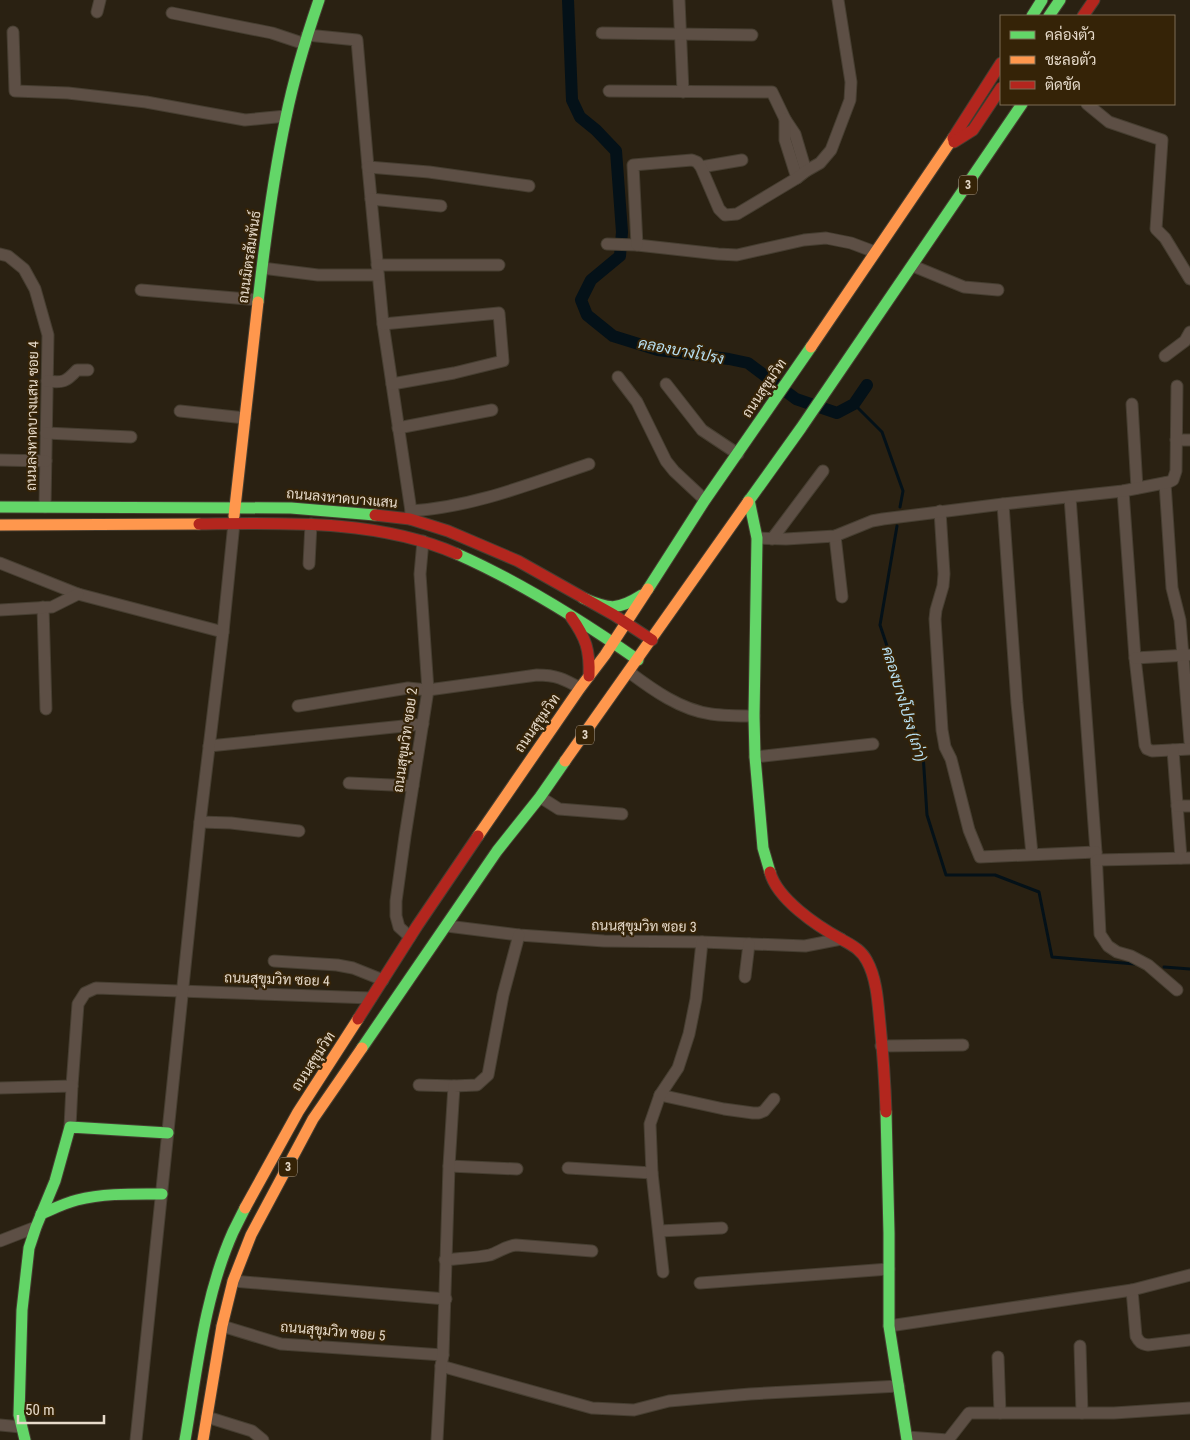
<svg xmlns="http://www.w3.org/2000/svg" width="1190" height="1440" font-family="'Roboto Condensed',Sarabun,sans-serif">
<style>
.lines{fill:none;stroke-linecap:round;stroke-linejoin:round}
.stream{stroke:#041118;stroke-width:3}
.canal{stroke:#041118;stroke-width:12}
.street-casing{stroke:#463e31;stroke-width:13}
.fast-casing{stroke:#463e31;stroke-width:13}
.slow-casing{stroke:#463e31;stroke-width:13}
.jam-casing{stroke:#463e31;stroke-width:13}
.street{stroke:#5d4f45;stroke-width:11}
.fast{stroke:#63d668;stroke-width:11}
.slow{stroke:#ff974d;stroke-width:11}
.jam{stroke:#b3261e;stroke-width:11}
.labels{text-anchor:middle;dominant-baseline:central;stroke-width:4;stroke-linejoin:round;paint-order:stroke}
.shield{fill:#352307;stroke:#b1a390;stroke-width:1}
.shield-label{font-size:12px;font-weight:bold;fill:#e6daca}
.street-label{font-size:14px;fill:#e6daca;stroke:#352307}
.water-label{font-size:15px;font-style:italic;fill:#b8e1f4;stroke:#352307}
</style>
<rect width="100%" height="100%" fill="#2a2112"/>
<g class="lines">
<g class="stream">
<polyline points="854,404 882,432 903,491 900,507"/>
<polyline points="897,526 880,625 923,754 927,815 946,875 995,875 1039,892 1052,957 1135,964"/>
<polyline points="1164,967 1190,969"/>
</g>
<polyline class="canal" points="568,0 572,100 580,117 596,130 616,151 622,232 620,256 591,280 581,300 587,315 613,336 658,350 729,359 748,363 796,399 837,413 854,404 867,385"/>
<defs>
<g id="street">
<polyline points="679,0 683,92"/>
<polyline points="97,12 100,0"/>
<polyline points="172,13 272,33 305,44"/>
<polyline points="13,32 15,91 68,93 146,102 245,120 286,116"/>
<polyline points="602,33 752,35"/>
<polyline points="307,35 357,40 368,167 383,324 411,511 410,519"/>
<polyline points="609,91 772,92 785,119 795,134 806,171"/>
<polyline points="1087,104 1109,122 1162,140 1156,229 1165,238 1190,279"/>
<polyline points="785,119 785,140 797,178"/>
<polyline points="368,167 429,172 529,186"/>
<polyline points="701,167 742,160"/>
<polyline points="371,199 441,206"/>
<polyline points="607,244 637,245 718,254 737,255 804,240 826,238 851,243 875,252"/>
<polyline points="637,245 633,165 692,160 697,162 701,167 719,209 725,215 737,214 797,178 806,171 820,163 831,150 850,100 851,82 838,0"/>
<polyline points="0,254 8,256 24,269 35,289 48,335 45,507"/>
<polyline points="377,265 499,265"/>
<polyline points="913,266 964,287 998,290"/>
<polyline points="262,268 318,275 378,275"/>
<polyline points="141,290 258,300"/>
<polyline points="383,324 499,313 503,361 454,373 392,384"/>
<polyline points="1165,356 1185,341 1190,332"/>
<polyline points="618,377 637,402 666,461 674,471 705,500"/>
<path d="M47,381c16,2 19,1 30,-11h11"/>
<polyline points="666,384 702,430 738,454"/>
<polyline points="1132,404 1137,488"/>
<polyline points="180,411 245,418"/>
<polyline points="398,428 492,410"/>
<polyline points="46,433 131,437"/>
<polyline points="1176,440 1190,440"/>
<polyline points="0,460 46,461"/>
<polyline points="1165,483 1172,588 1180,620 1190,742"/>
<polyline points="1123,491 1135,658 1145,745 1147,749 1152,751 1190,749"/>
<polyline points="1070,497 1096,852 1100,934 1108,946 1117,952 1131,956 1148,965 1177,990"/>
<polyline points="1003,504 1017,703 1032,854"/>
<path d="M411,511c62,-4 119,-27 178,-47"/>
<polyline points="940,511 944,574 943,586 936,610 935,619 942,730 945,747 951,759 969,830 980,857 1096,852"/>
<polyline points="835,536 842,597"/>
<polyline points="757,538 786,539 835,536 872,521 883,519 1003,504 1123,491 1169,482 1173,480 1176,471 1177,386"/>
<polyline points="772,539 823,471"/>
<polyline points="0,563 78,594 223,632"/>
<polyline points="309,564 311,524"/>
<polyline points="43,607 46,709"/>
<polyline points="0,610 52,607 78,594"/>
<polyline points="1135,658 1188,655"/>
<path d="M629,672c24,18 52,38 82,42 14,2 29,2 43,2"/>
<path d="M298,706l110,-18 20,2 109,-15c19,0 27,4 43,13"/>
<polyline points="209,746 423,724"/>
<polyline points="1173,750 1181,858"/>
<polyline points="755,757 873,744"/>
<polyline points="349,783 413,786"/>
<polyline points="540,797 559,809 622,814"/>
<polyline points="1177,806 1190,806"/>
<polyline points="200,822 231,823 299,831"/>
<polyline points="1097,860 1190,858"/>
<polyline points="447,926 519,935 604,941 702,942 805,946 841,939"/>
<polyline points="410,937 399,927 396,916 396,901 405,836 428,690 420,574 423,541"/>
<polyline points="274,961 337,965 353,968 383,980"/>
<polyline points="745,977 749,944"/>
<polyline points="881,1046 963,1045"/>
<polyline points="419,1085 454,1086"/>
<polyline points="72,1086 78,1004 85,993 96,988 371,998"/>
<polyline points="0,1088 72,1086 70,1127"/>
<polyline points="660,1095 724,1109 753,1113 759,1113 764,1111 774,1099"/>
<polyline points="449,1166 517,1169"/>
<polyline points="568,1168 652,1173"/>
<polyline points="659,1231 722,1228"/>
<polyline points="0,1241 36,1227"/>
<path d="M445,1260c15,-2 30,-2 45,-5 9,-3 16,-9 26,-10l76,6"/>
<polyline points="663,1272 652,1173 650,1124 660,1095 678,1068 689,1034 696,999 702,942"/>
<polyline points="233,1281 446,1299"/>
<polyline points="700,1283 889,1269"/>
<path d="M1132,1290l4,46c3,6 5,8 12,9l42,-5"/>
<polyline points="222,1326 281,1344 443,1355"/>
<polyline points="889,1326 1132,1290 1190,1275"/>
<polyline points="1080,1346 1082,1413"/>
<polyline points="998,1357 1000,1413"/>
<polyline points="441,1366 592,1408 634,1410 669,1401 750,1394 899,1386"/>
<polyline points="207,1417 252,1431 263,1440"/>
<polyline points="0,1425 21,1427"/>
<polyline points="907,1437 948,1440 969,1413 1114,1413 1190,1408"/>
<polyline points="136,1440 200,822 223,632 234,523"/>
<polyline points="437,1440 441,1366 443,1355 449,1166 454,1086 477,1085 488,1075 503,995 519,935"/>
</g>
<g id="fast">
<polyline points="1032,16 1042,0"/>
<polyline points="1049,16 1060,0"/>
<path d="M258,302c7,-62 15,-124 28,-185 8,-39 20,-79 33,-117"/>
<polyline points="749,500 757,538 754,716 755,757 763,848 770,872"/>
<polyline points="748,502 801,428 1022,104"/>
<polyline points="0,507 291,508 375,515"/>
<path d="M457,554c63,28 124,66 181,106"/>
<polyline points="648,589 705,500 811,347"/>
<path d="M583,598c26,11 34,13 59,-3"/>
<polyline points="362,1048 497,851 540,797 565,761"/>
<polyline points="886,1112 889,1233 889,1326 907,1440"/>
<path d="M41,1214c12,-5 24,-11 36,-14 27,-7 57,-6 85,-6"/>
<polyline points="25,1440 19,1415 22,1310 29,1248 36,1227 55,1181 70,1127 168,1133"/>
<path d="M185,1440c12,-69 19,-143 48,-208 4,-8 8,-16 12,-24"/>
</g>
<g id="slow">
<polyline points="811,347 953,138"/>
<polyline points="234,516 258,302"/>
<polyline points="0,525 199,524"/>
<polyline points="565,761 748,502"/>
<polyline points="478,836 580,688 605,655 648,589"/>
<polyline points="245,1208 298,1112 358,1019"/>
<polyline points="203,1440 222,1326 233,1281 251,1235 313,1119 362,1048"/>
</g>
<g id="jam">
<polyline points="1083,16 1094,0"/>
<polyline points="953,138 1001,63"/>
<polyline points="954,142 973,130 1001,88"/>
<polyline points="375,515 410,519 448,531 518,561 614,615 652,640"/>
<path d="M199,524c84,-1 179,-5 258,30"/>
<path d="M571,617c15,21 19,33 18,59"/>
<path d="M770,872c7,27 47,54 71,67 10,6 20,10 26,22 10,18 11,43 13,63 3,30 5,59 6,88"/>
<polyline points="358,1019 417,926 478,836"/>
</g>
</defs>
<use href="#street" class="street-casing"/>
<use href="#fast" class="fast-casing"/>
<use href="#slow" class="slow-casing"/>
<use href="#jam" class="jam-casing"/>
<use href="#street" class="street"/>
<use href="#fast" class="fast"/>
<use href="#slow" class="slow"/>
<use href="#jam" class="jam"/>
</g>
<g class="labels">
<g class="shield">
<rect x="959" y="175.5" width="18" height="19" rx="4"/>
<rect x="576" y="725.5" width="18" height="19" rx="4"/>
<rect x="279" y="1157.5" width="18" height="19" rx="4"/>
</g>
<g class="shield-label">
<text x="968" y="185">3</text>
<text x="585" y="735">3</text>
<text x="288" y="1167">3</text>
</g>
<g class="street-label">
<text transform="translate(249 257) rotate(-82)">ถนนมิตรสัมพันธ์</text>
<text transform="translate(764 388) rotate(-56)">ถนนสุขุมวิท</text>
<text transform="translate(32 416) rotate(-89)">ถนนลงหาดบางแสน ซอย 4</text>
<text transform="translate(342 498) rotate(5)">ถนนลงหาดบางแสน</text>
<text transform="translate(537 723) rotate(-55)">ถนนสุขุมวิท</text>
<text transform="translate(405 740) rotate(-82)">ถนนสุขุมวิท ซอย 2</text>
<text transform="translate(644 926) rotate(1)">ถนนสุขุมวิท ซอย 3</text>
<text transform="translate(277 979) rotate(2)">ถนนสุขุมวิท ซอย 4</text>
<text transform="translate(313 1061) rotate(-57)">ถนนสุขุมวิท</text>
<text transform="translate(333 1331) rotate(5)">ถนนสุขุมวิท ซอย 5</text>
</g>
<g class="water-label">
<text transform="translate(681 351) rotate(11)">คลองบางโปรง</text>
<text transform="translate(904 704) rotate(73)">คลองบางโปรง (เก่า)</text>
</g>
</g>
<rect x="1000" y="15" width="175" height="90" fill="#352307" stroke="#7c6c55"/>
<rect x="1010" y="31" width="25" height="8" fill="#63d668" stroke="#7c6c55"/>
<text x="1045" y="40" font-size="15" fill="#e6daca">คล่องตัว</text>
<rect x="1010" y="56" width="25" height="8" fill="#ff974d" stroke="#7c6c55"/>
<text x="1045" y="65" font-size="15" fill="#e6daca">ชะลอตัว</text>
<rect x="1010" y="81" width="25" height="8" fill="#b3261e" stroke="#7c6c55"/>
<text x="1045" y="90" font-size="15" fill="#e6daca">ติดขัด</text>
<path d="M18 1415v8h86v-8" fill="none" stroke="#e6daca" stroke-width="2.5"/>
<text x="25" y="1415" font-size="15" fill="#e6daca" stroke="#352307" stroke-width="4" paint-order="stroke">50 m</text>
</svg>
